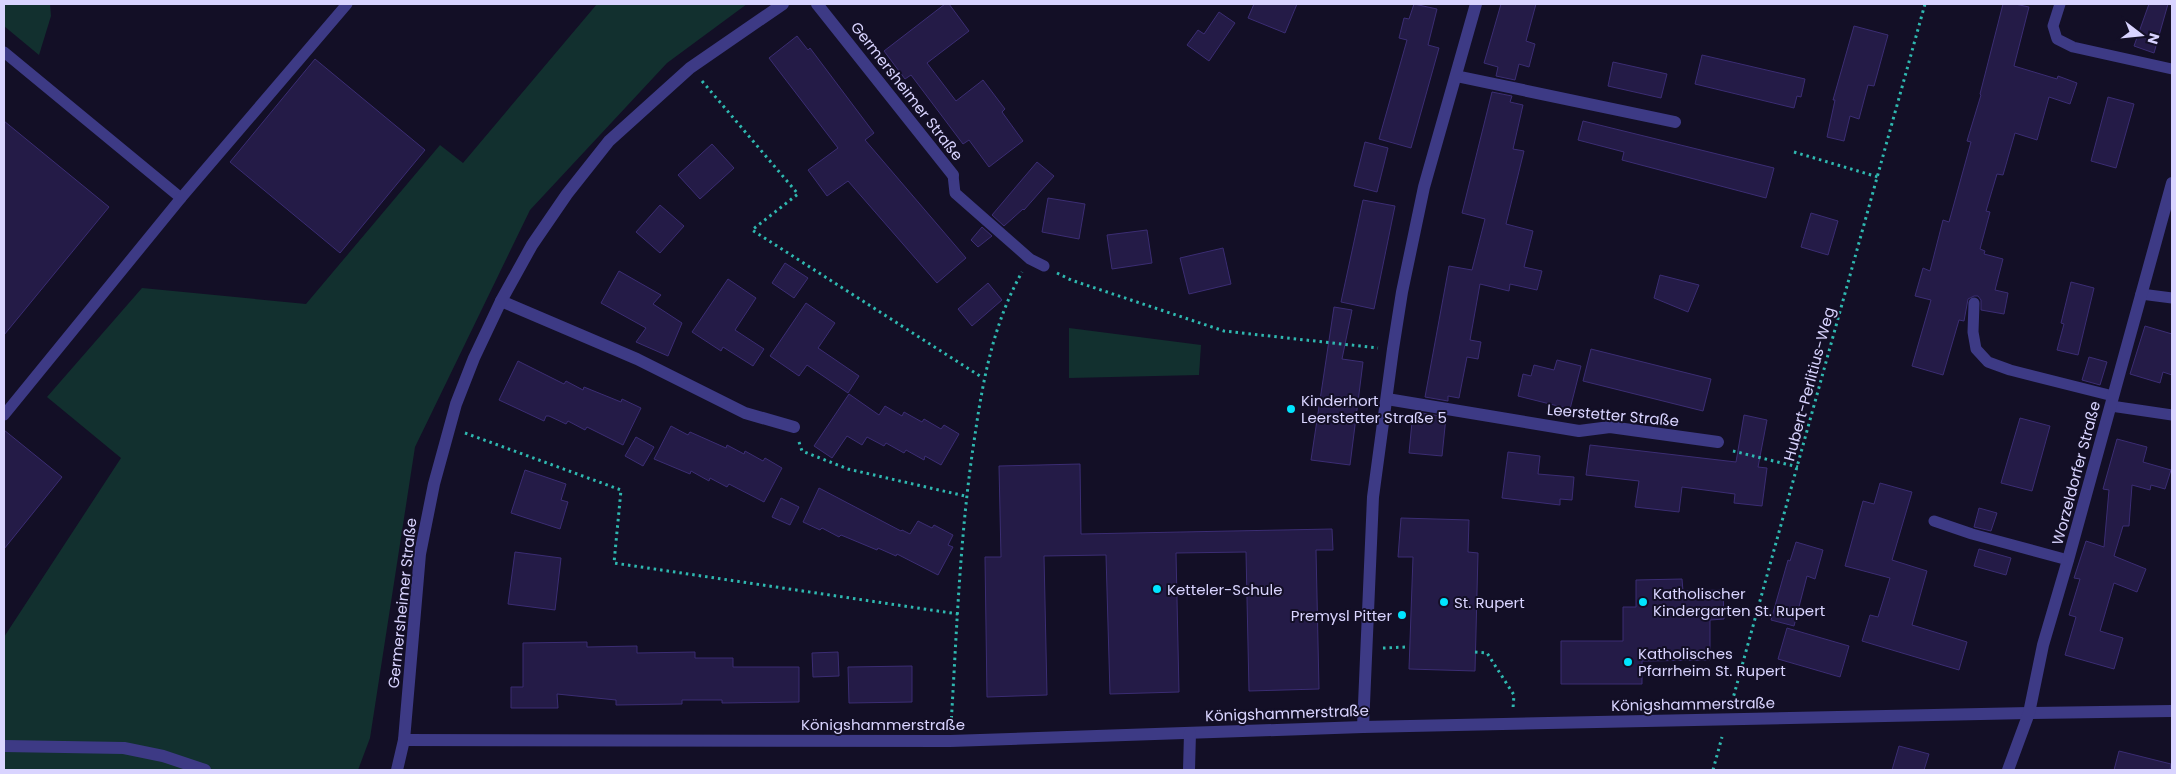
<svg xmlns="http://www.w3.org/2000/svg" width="2176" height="774" font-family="Poppins,sans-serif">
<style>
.green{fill:#12302f}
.building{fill:#241b47;stroke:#3b2d73}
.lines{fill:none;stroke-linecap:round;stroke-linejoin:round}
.path{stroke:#2fb8b0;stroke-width:3;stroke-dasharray:2.5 4;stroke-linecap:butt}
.service{stroke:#3d3a85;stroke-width:11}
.minor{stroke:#3d3a85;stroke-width:12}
.poi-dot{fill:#00e5ff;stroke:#130f26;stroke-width:2}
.labels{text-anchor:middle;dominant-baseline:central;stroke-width:4;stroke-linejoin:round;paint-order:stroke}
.street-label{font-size:15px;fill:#d9d4ff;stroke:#130f26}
.poi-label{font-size:15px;fill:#d9d4ff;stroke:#130f26;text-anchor:start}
</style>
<rect width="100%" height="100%" fill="#130f26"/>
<g class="green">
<polygon points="4,4 50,4 51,16 39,55 4,26"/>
<polygon points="597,4 747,4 667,63 530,210 415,447 370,738 358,770 4,770 4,637 121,458 47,397 142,288 306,304 440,145 463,163"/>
<polygon points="1069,328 1201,345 1199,375 1069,378"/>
</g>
<g class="building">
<polygon points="945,4 949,4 969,31 927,63 956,101 983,80 1005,109 1002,112 1023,141 989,167 969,140 963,144 911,75 905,79 884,51"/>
<polygon points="1254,4 1297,4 1285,33 1248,18"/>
<polygon points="1414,4 1437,9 1428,45 1439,48 1411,148 1379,139 1407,40 1399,38 1404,18 1409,19"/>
<polygon points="1501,4 1536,4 1526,41 1535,44 1529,67 1519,64 1515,80 1496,76 1498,67 1484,63"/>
<polygon points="2003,4 2015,4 2029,7 2014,66 2057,79 2058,76 2077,83 2070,104 2049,97 2037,140 2015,133 2003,175 1997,174 1986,211 1990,212 1980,249 1985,251 1984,254 2003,259 1995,290 2008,293 2004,314 1981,310 1981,300 1978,296 1974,296 1968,299 1964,321 1959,320 1943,375 1912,366 1931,300 1915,296 1923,268 1930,271 1943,220 1949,222 1971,142 1967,141 1981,95 1980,94"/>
<polygon points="2149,4 2168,4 2154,53 2134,46"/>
<polygon points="1219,12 1235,23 1209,61 1187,45 1198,30 1204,34"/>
<polygon points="1854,26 1888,35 1874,86 1868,85 1859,119 1850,116 1844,141 1827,137 1835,100 1833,100"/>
<polygon points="797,36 808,50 810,48 874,133 865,140 966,258 937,283 848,181 827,196 808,170 838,148 769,58"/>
<polygon points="1702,55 1805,79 1801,97 1797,96 1794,108 1695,84"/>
<polygon points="315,59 425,150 340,253 230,162"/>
<polygon points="1613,62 1667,74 1661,98 1608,86"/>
<polygon points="1492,92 1512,96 1510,102 1523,105 1513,149 1524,151 1506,224 1533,231 1524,267 1542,271 1537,290 1510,284 1509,291 1480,284 1470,340 1481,342 1478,359 1467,357 1459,398 1448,396 1448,401 1425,397 1449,266 1472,270 1485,219 1462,213"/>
<polygon points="2108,97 2134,104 2116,168 2091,161"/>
<polygon points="4,121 109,207 4,335"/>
<polygon points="1583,121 1774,168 1766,198 1622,160 1624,152 1578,140"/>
<polygon points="1365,142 1388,148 1377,192 1354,186"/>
<polygon points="712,144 734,168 700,199 678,175"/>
<polygon points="1037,162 1054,176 1024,210 1023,209 1004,226 992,215"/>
<polygon points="1048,198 1085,204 1079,239 1042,232"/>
<polygon points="1363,200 1395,206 1374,309 1341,302"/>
<polygon points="660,205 684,226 660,253 636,232"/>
<polygon points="1811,213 1838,221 1828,255 1801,247"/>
<polygon points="982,227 992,236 978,247 971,240"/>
<polygon points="1147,230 1152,263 1112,269 1107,235"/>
<polygon points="1223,248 1231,284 1189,294 1180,258"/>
<polygon points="785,263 808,278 794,298 772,283"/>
<polygon points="619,271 661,295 653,304 682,323 668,356 636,342 646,328 601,303"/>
<polygon points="1660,275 1699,285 1688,312 1654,298"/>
<polygon points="728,279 756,298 735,330 764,349 753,366 723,347 721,351 692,332"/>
<polygon points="2071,282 2094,288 2078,355 2057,350 2064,324 2061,323"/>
<polygon points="988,283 1002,300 972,326 958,309"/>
<polygon points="806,303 835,323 818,348 859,376 848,393 807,365 799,376 770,356"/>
<polygon points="1334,307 1352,310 1342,359 1363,362 1350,465 1311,460"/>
<polygon points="2145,326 2172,334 2172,375 2163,372 2160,383 2130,374"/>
<polygon points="1591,349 1711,379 1703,411 1583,381"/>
<polygon points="2089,357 2107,362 2100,385 2082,380"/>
<polygon points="1557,360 1581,366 1570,409 1518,396 1523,374 1531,376 1534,365 1554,370"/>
<polygon points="518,361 564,384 566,381 583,390 584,387 621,402 622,399 641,408 623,445 587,427 585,430 568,421 566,424 549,416 546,416 544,421 499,400"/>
<polygon points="849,394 879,415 885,406 902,416 904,412 922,422 924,419 941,429 944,425 959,434 941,465 925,456 924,460 906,450 904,453 886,443 884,446 867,437 862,445 847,436 832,458 814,446"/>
<polygon points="1422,413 1446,417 1442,456 1409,453 1412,422 1420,423"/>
<polygon points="1744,415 1767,420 1758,467 1767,468 1762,506 1734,503 1735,494 1682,487 1679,512 1635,507 1639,481 1586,475 1590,445 1736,462"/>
<polygon points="2020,418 2050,426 2032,491 2001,483"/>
<polygon points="671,426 688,435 690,432 726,448 727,445 744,454 745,451 763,461 765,458 782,468 764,502 729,484 727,487 710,478 709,481 691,471 690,474 654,459"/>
<polygon points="4,430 62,477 4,549"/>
<polygon points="636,437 654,447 643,466 625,456"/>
<polygon points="2117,439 2147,447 2143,462 2171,470 2165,489 2151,485 2150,490 2132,485 2129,526 2123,526 2114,556 2146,569 2137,592 2114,583 2100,631 2123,638 2114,669 2065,655 2076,617 2069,615 2080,579 2074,578 2086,541 2104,547 2109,490 2103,489"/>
<polygon points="1508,452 1540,456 1538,474 1574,477 1572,500 1560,499 1560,505 1502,498"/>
<polygon points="1080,464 1081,534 1332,529 1333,550 1316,550 1319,689 1249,691 1246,552 1176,553 1179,692 1110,694 1106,555 1044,556 1047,695 987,697 985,557 1001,557 999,466"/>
<polygon points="525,470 566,484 561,500 568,502 560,529 511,513"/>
<polygon points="1880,483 1912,492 1892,560 1927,571 1912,625 1967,642 1959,670 1862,641 1870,615 1878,617 1890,578 1845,566 1863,501 1874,504"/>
<polygon points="819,488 901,531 902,530 910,534 918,521 932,528 934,525 953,535 948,545 953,547 938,575 897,554 896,556 878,548 877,550 841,535 839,537 822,528 820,530 803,522"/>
<polygon points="781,498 799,507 790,525 772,517"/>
<polygon points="1979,508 1997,513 1991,531 1974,527"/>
<polygon points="1401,518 1469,520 1468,552 1478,553 1475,671 1409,669 1413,557 1398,557"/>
<polygon points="1796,542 1823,550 1815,579 1807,576 1794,626 1771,620 1788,560 1790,561"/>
<polygon points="1979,549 2011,558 2006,575 1974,566"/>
<polygon points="515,552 561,558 555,610 508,604"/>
<polygon points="1682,579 1683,591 1723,590 1724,619 1710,620 1710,660 1642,661 1642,684 1561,684 1561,641 1623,641 1623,607 1636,607 1636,580"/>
<polygon points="1787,628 1849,646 1840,677 1778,659"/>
<polygon points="587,642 587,647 637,646 637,653 695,652 695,658 733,658 733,667 799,667 799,702 722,703 722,700 682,700 682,704 616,705 616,700 557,694 558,708 511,708 511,687 523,687 523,643"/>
<polygon points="838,652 839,676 813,677 812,653"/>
<polygon points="912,666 912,702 849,703 848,667"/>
<polygon points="1899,746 1929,754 1924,770 1892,770"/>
<polygon points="2119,751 2171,764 2170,770 2114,770"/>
</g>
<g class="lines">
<g class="path">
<polyline points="702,81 798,194 752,230 983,378"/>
<polyline points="1794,152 1878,177"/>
<polyline points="1057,273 1071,280 1224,331 1378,348"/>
<polyline points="465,433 621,490 614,563 958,614"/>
<polyline points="799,442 802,451 848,469 965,496"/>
<polyline points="1733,451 1798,467"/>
<polyline points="1383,648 1407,647"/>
<polyline points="1475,652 1487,653 1514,695 1513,708"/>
<polyline points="1732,702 1925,4"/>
<path d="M951,725c6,-97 9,-195 24,-290 8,-56 19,-113 47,-163"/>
<polyline points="1713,770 1722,737"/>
</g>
<g class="service">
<polyline points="2060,4 2053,26 2057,39 2073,47 2172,69"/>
<polyline points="4,52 181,198"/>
<polyline points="953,175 955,193 1030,259 1044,266"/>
<polyline points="2141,294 2172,298"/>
<polyline points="1974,303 1973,332 1976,349 1988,362 2010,370 2113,396"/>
<polyline points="2111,406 2172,415"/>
<polyline points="4,415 181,198 347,4"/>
<polyline points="1934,521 1972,534 2068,560"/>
</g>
<g class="minor">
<polyline points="817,4 953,175"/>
<polyline points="1456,76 1675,122"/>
<polyline points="501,301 637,359 745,413 794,427"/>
<polyline points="1387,399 1579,431 1610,427 1718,442"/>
<polyline points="1363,727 1373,497 1393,349 1402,292 1424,187 1476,4"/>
<polyline points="404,740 950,741 1363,727 2029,713 2172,711"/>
<polyline points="4,746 124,748 163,756 205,770"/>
<polyline points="397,770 404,740 420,554 434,484 456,404 474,358 501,301 532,245 567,194 609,141 690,68 783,4"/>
<polyline points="1189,770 1190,733"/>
<polyline points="2008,770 2029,713 2043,645 2068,560 2172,183"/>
</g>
</g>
<g class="poi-dot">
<circle cx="1291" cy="409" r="5"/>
<circle cx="1157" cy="589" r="5"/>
<circle cx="1444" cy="602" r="5"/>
<circle cx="1643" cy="602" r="5"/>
<circle cx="1402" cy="615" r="5"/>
<circle cx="1628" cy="662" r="5"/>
</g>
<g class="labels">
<g class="street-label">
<text transform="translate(907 91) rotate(52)">Germersheimer Straße</text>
<text transform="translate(1809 384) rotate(-75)">Hubert-Perlitius-Weg</text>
<text transform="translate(1613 415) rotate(5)">Leerstetter Straße</text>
<text transform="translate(2076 473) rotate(-75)">Worzeldorfer Straße</text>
<text transform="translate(402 603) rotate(-84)">Germersheimer Straße</text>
<text transform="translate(1693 704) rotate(-1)">Königshammerstraße</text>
<text transform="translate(1287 713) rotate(-2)">Königshammerstraße</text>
<text x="883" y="724">Königshammerstraße</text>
</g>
<g class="poi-label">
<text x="1301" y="400">Kinderhort<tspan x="1301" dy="17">Leerstetter Straße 5</tspan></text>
<text x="1167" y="589">Ketteler-Schule</text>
<text x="1653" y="593">Katholischer<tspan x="1653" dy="17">Kindergarten St. Rupert</tspan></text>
<text x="1454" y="602">St. Rupert</text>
<text x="1392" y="615" text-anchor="end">Premysl Pitter</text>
<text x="1638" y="653">Katholisches<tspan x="1638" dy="17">Pfarrheim St. Rupert</tspan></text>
</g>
</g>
<rect width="2176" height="774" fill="none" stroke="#d9d4ff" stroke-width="10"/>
<g transform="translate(2141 35) rotate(106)" stroke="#130f26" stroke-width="4" paint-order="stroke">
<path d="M0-4L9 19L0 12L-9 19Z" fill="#d9d4ff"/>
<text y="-8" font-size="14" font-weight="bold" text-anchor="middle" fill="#d9d4ff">N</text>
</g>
</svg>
